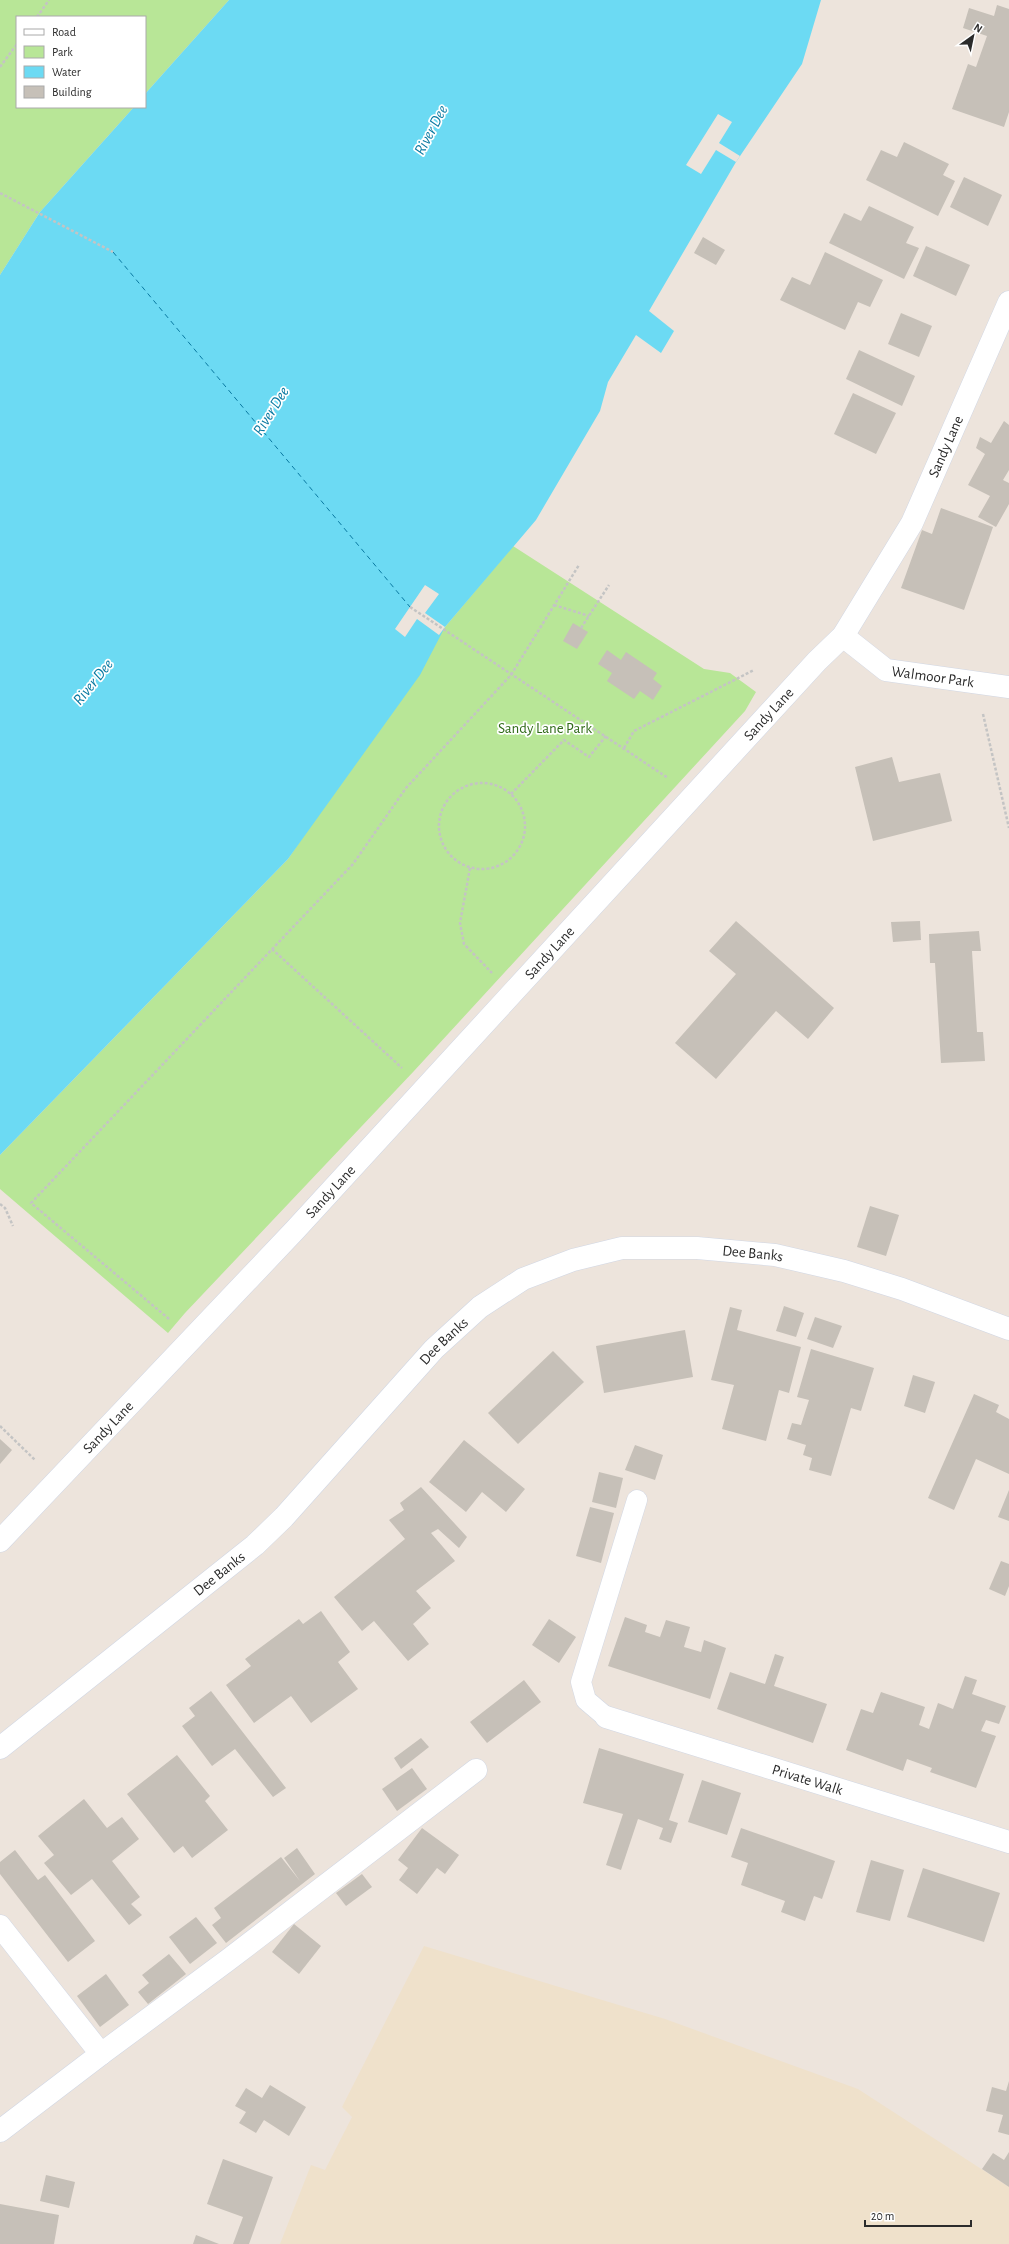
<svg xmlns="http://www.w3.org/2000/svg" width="1009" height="2244" font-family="'Alegreya Sans',sans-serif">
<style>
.education{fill:#efe1cb}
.green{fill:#b8e697}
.water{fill:#6cdaf3}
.pier{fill:#ede4dc}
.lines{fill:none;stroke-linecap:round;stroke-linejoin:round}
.ferry{stroke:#0979a1;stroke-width:1;stroke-dasharray:5 4;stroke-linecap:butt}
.building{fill:#c6c0b8}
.service-casing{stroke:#d1d7e4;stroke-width:21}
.minor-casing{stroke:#d1d7e4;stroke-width:23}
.secondary-casing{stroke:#d1d7e4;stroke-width:23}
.path{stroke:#c4c4c4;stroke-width:2.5;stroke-dasharray:3 2;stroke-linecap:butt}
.service{stroke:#fff;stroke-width:20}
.minor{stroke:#fff;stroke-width:22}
.secondary{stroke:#fff;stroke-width:22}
.labels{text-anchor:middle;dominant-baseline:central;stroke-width:3.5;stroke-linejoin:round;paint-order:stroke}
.street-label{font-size:15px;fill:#2b2b2b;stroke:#fff}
.park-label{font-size:15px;fill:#306b18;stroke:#fff}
.water-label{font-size:16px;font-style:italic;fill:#0979a1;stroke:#fff}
</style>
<rect width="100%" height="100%" fill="#ede4dc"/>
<polygon class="education" points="424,1946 665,2019 858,2089 1009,2187 1009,2244 280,2244 311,2165 325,2170 352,2117 342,2107"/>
<g class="green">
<polygon points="0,0 229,0 145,94 145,17 17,17 17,107 134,107 40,212 0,275"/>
<polygon points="513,546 704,669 730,673 756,692 745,711 414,1071 185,1313 168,1333 0,1189 0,1155 288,859 445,627"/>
</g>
<polygon class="water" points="229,0 821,0 802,64 736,162 649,311 674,331 661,353 636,335 608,382 600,411 536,520 445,627 420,675 288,859 0,1155 0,275 40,212 134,107 145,107 145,94"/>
<g class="pier">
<polygon points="718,114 732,122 719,143 740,156 736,162 716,150 701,174 686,165"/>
<polygon points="425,585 439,594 425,613 445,627 439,635 417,619 405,637 395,629"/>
</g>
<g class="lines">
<polyline class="ferry" points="113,252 410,607"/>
</g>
<g class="building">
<polygon points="997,5 1009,9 1009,112 1004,127 952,109 968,64 976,67 987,36 963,28 969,8 994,16"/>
<polygon points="904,142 949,164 943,175 955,181 938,216 866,180 881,150 897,157"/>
<polygon points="964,177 1002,195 988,226 950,207"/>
<polygon points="869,206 914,227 906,243 919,248 904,279 829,243 844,213 861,221"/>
<polygon points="703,237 725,250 716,265 694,253"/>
<polygon points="926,246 970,265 956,296 913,276"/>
<polygon points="825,252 883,280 870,307 858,302 845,330 780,300 792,277 810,285"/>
<polygon points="901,313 932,326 919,357 888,344"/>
<polygon points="859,350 915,376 902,406 846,379"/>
<polygon points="853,393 896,413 876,454 834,434"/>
<polygon points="1004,421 1009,425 1009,470 1003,480 1009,483 1009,504 996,527 978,517 990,496 968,485 985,454 976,448 980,437 991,443"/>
<polygon points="941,508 993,527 964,610 901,588 922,530 932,534"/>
<polygon points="573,623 588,632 577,649 563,641"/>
<polygon points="607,650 621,660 626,652 657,673 653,679 662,686 653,700 640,691 634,699 607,681 612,673 598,664"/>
<polygon points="892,757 899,782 940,773 952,821 873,841 855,767"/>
<polygon points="736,921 834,1008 808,1039 776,1011 716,1079 675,1043 736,974 709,951"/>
<polygon points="920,921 921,940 893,942 891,922"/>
<polygon points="979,931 981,951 972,951 977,1032 983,1032 985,1061 941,1063 935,963 930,963 929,934"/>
<polygon points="870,1206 899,1215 886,1256 857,1247"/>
<polygon points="784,1306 804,1313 796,1337 776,1331"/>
<polygon points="730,1307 742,1310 737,1330 801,1347 789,1393 779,1390 766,1441 722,1429 734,1385 711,1380"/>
<polygon points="815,1317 842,1326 833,1348 807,1339"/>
<polygon points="685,1330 693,1377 604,1393 596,1346"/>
<polygon points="811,1349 874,1368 861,1411 851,1408 831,1476 809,1470 812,1458 803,1455 806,1445 787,1439 792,1423 801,1425 809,1400 797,1397"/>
<polygon points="553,1351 584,1382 518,1444 488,1413"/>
<polygon points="913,1375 935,1382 925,1413 904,1406"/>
<polygon points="974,1394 999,1405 996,1412 1009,1419 1009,1474 976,1459 954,1510 928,1498"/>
<polygon points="0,1439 12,1450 0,1464"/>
<polygon points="464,1440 525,1489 506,1512 482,1492 466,1512 429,1482"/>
<polygon points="635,1445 663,1455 655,1480 625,1470"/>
<polygon points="599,1472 623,1478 616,1508 592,1502"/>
<polygon points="421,1487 467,1537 459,1548 438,1529 431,1533 455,1561 416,1591 431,1608 413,1624 429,1644 408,1661 374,1621 362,1631 334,1597 405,1539 389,1520 404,1510 400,1503"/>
<polygon points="1009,1490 1009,1521 998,1517"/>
<polygon points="590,1507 614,1513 601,1563 576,1556"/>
<polygon points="1001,1561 1009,1564 1009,1586 1005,1596 989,1589"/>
<polygon points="321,1611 350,1652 338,1662 358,1689 311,1723 291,1696 254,1723 226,1685 251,1666 245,1659 299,1619 303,1624"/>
<polygon points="625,1617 647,1625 645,1632 660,1637 666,1620 690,1627 684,1647 701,1652 704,1640 726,1648 710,1699 608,1666"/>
<polygon points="549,1619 576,1637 559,1663 532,1645"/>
<polygon points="775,1654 784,1657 774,1686 827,1704 813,1743 717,1709 730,1672 765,1684"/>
<polygon points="965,1676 977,1680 972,1694 1006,1706 999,1724 986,1720 981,1731 996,1736 976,1788 930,1772 932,1768 907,1759 903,1771 846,1750 861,1709 873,1713 881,1692 925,1707 919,1725 929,1729 938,1703 953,1709"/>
<polygon points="524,1680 541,1702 487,1743 470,1722"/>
<polygon points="211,1691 286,1788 273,1797 235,1749 212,1766 182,1726 195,1716 189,1708"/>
<polygon points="421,1738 429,1747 401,1769 394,1758"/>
<polygon points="599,1748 684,1774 669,1820 678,1823 671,1843 659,1839 663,1828 638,1819 621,1870 606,1865 623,1814 583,1803"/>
<polygon points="177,1755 210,1796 205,1801 228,1830 192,1858 183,1846 174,1853 127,1794"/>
<polygon points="412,1768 427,1789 397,1811 382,1789"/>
<polygon points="702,1780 741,1793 727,1835 688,1822"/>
<polygon points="84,1799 107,1828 122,1817 139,1839 112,1861 140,1897 131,1904 142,1915 129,1925 92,1879 71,1895 44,1863 54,1855 38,1836"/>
<polygon points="422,1828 459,1855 445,1874 437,1868 417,1894 399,1880 408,1868 398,1860"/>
<polygon points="741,1828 835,1861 822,1899 814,1896 805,1921 781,1912 785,1901 741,1885 748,1863 731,1857"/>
<polygon points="297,1848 315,1874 226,1943 212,1925 221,1918 214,1908 281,1857 300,1881 284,1858"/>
<polygon points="15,1850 38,1880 45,1875 95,1941 68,1962 0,1874 0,1862"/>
<polygon points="871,1860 904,1870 890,1921 856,1912"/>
<polygon points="923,1868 1000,1893 984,1942 907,1917"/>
<polygon points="362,1874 372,1887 346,1906 336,1893"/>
<polygon points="196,1917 217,1943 190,1964 169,1937"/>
<polygon points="294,1924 321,1946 299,1974 272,1952"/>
<polygon points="169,1954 186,1974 148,2004 138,1992 149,1983 142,1975"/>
<polygon points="106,1974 129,2005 100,2027 77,1996"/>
<polygon points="1009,2081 1009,2135 998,2132 1003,2115 986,2111 992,2087 1006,2091"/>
<polygon points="270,2085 306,2107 289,2136 264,2120 256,2133 239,2123 246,2112 235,2106 246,2088 262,2098"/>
<polygon points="1009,2152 1009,2187 982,2169 993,2153 1004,2160"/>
<polygon points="223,2159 273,2177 249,2244 233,2244 243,2217 207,2204"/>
<polygon points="46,2175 75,2182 69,2208 40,2201"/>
<polygon points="0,2204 59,2215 54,2244 0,2244"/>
<polygon points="196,2235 219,2244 193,2244"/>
</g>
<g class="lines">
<defs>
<polyline id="service" points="606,1717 586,1700 581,1682 637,1500"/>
<g id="minor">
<path id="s1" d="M843,636l43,34 123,17"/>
<path id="s2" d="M606,1717l403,125"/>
<path id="s3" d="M0,1748l255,-203 29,-28 150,-168 46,-42 43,-28 50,-19 49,-12h75l78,7 69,16 58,18 107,40"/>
<polyline points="0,1926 101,2054 0,2131"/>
<polyline points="101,2054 228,1960 476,1770"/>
</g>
<g id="secondary">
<path id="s4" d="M0,1541l295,-311 522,-569 26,-25 69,-113 97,-221"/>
</g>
</defs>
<use href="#service" class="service-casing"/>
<use href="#minor" class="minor-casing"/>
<use href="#secondary" class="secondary-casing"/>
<g class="path">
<polyline points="37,17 49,0"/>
<polyline points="0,67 17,44"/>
<polyline points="0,193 113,252"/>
<polyline points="554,605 589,616"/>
<polyline points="410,607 668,778"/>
<polyline points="581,628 609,585"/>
<polyline points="983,714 1009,828"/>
<polyline points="624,748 634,731 754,670"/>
<circle cx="482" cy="826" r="43"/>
<polyline points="511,794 564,740 589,757 606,736"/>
<polyline points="470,868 460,923 464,944 492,973"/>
<polyline points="272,949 402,1068"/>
<polyline points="0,1204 5,1208 13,1226"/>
<polyline points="169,1319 31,1203 353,864 406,788 511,675 579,565"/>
<polyline points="0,1426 35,1460"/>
</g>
<use href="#service" class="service"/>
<use href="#minor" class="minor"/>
<use href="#secondary" class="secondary"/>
</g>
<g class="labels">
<g class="street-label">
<text stroke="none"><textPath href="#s4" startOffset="1453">Sandy Lane</textPath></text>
<text stroke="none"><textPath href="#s1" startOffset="102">Walmoor Park</textPath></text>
<text stroke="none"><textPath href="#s4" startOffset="1129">Sandy Lane</textPath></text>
<text stroke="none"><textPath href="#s4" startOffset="805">Sandy Lane</textPath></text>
<text stroke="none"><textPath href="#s4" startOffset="481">Sandy Lane</textPath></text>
<text stroke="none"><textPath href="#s3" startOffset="940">Dee Banks</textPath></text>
<text stroke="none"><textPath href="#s3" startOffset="604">Dee Banks</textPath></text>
<text stroke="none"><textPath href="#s4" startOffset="157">Sandy Lane</textPath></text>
<text stroke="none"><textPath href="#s3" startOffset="280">Dee Banks</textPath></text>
<text stroke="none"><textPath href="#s2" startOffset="211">Private Walk</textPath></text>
</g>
<g class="park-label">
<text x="545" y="728">Sandy Lane Park</text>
</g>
<g class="water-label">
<text transform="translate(431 130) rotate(-62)">River Dee</text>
<text transform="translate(271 411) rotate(-58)">River Dee</text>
<text transform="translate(93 682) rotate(-51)">River Dee</text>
</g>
</g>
<rect x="16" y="16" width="130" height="92" fill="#ffffff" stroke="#aaaaaa"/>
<rect x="24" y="29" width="20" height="6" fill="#ffffff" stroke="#aaaaaa"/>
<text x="52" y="36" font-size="12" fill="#2b2b2b">Road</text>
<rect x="24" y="46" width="20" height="12" fill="#b8e697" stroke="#aaaaaa"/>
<text x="52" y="56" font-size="12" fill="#2b2b2b">Park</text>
<rect x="24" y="66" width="20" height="12" fill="#6cdaf3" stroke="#aaaaaa"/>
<text x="52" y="76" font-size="12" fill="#2b2b2b">Water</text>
<rect x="24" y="86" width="20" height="12" fill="#c6c0b8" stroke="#aaaaaa"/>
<text x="52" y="96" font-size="12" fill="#2b2b2b">Building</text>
<g transform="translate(973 36) rotate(33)" stroke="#ffffff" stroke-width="3" paint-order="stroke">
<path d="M0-3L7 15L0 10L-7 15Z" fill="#2b2b2b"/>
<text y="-6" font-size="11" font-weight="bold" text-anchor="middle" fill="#2b2b2b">N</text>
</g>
<path d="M865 2220v6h106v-6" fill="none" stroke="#2b2b2b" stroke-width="2"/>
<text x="871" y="2220" font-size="12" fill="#2b2b2b" stroke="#ffffff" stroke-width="3" paint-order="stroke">20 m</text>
</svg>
